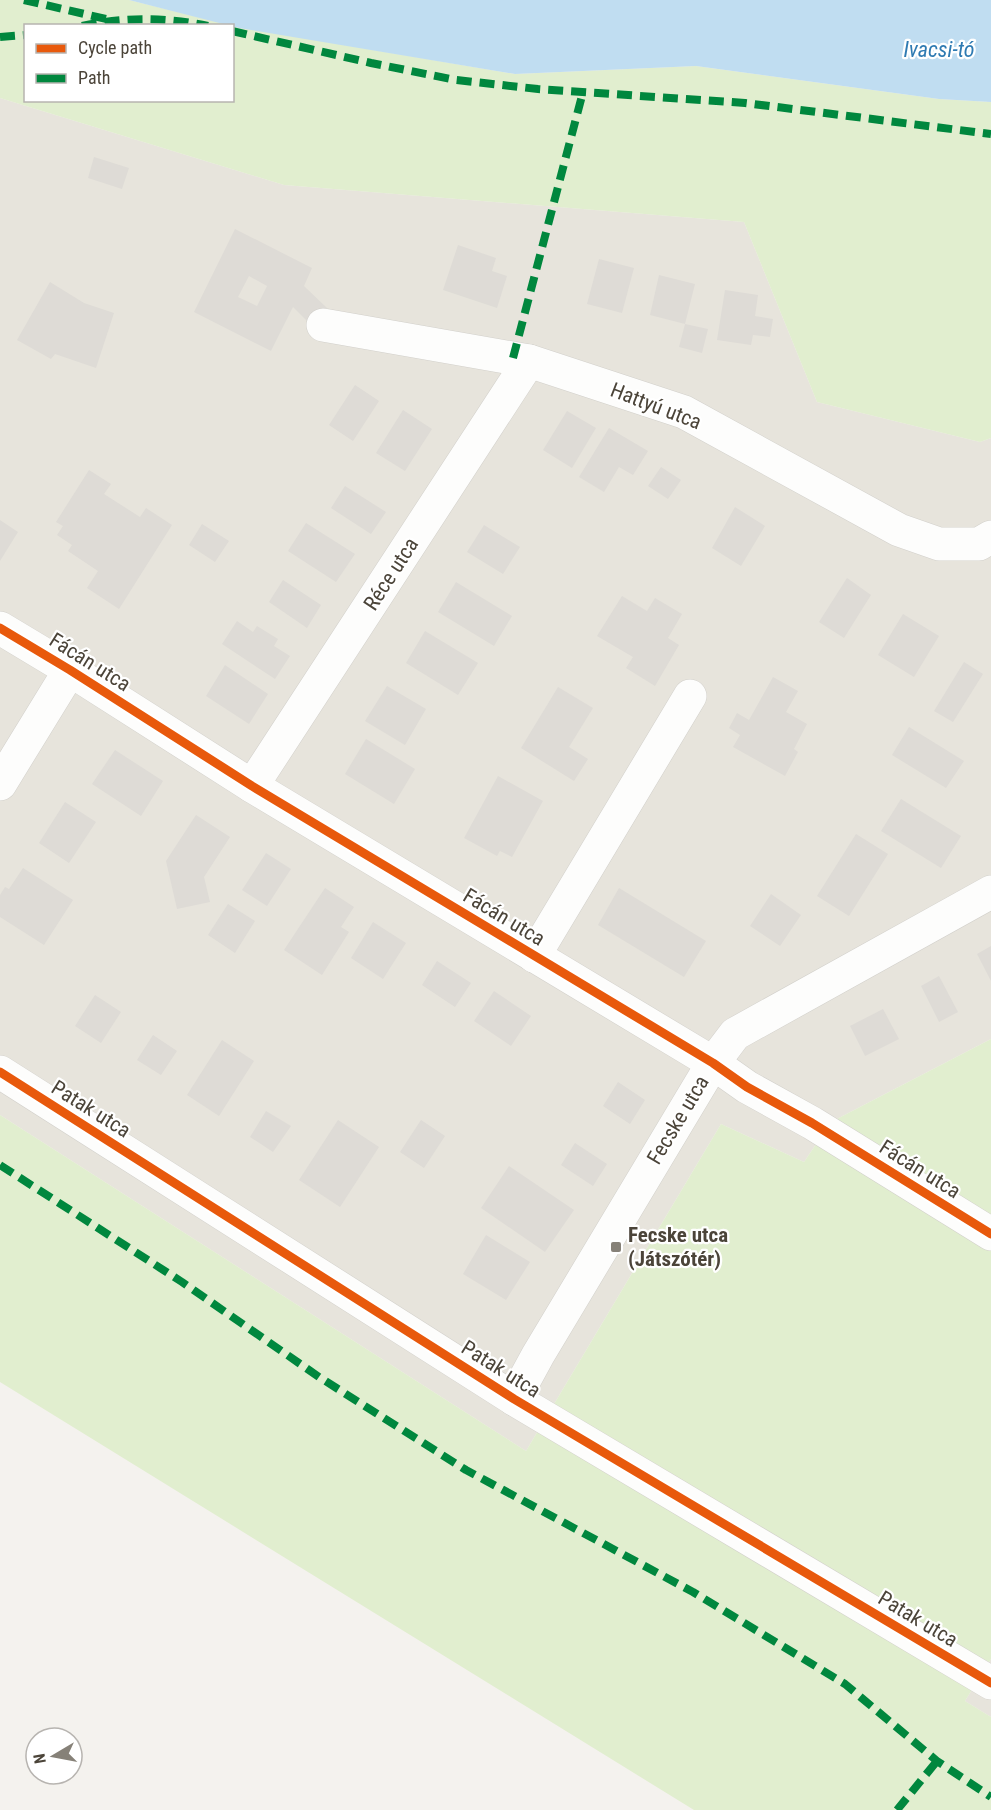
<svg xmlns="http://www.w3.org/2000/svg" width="991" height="1810" font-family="'Roboto Condensed',sans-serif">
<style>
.residential{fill:#e7e4dc}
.green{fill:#e1eecf}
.water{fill:#c0ddf1}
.building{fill:#dedbd6;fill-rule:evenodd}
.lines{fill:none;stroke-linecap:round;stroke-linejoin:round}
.minor-casing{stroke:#d2d0cb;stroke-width:34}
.minor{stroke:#fdfdfc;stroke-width:33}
.quiet{stroke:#00873e;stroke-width:8;stroke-dasharray:15 8;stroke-linecap:butt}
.cycleway-casing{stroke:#fff;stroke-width:13}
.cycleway{stroke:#e8590c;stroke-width:9}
.poi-dot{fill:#868178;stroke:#fff;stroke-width:2}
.labels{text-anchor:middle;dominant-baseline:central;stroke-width:4.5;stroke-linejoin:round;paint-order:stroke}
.street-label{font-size:21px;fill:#4b4439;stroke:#fff}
.poi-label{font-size:21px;font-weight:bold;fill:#4b4439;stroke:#fff;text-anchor:start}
.water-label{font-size:22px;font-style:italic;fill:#2e7ab2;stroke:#fff}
</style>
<rect width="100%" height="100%" fill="#f4f2ee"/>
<g class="residential">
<polygon points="0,98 284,185 744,222 817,402 980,442 991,438 991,1039 831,1122 804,1162 721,1124 526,1451 0,1115"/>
<polygon points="991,1659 991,1717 965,1701"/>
</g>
<g class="green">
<polygon points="0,0 129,0 231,25 26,26 26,100 232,100 233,26 515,74 696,66 939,99 991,102 991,438 980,442 817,402 744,222 284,185 0,98"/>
<polygon points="991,1039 991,1659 965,1701 991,1717 991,1810 694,1810 0,1382 0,1115 526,1451 721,1124 804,1162 831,1122"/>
</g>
<polygon class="water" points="129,0 991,0 991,102 939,99 696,66 515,74 239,28"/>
<g class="building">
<polygon points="94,157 129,168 122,189 88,178"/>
<path d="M235,229l77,39 -8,18 23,22 -16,17 -18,-18 -22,44 -77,-39zM249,276l18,10 -10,20 -19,-9z"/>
<polygon points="458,245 496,258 492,271 507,276 497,308 443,290"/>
<polygon points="599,259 634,268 622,313 587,304"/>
<polygon points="659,275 695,284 685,324 650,315"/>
<polygon points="50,282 84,303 114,313 96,368 55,354 51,359 17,340"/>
<polygon points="725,290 758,295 755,316 773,319 770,337 753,335 751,345 717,340"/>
<polygon points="685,324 708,329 702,353 679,347"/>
<polygon points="355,385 379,401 353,441 329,425"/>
<polygon points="403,410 432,429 405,471 376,453"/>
<polygon points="567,411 596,428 572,468 543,450"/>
<polygon points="609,428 648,451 633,475 619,467 604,492 579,477"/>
<polygon points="661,467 681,480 668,499 648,486"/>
<polygon points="89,470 111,484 104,494 140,517 146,508 172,525 119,609 87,588 98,571 68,551 72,545 57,535 63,526 56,522"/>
<polygon points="345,486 386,512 371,534 331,508"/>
<polygon points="735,507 765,526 741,566 712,548"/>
<polygon points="0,520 18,532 0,561"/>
<polygon points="306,523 355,554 336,582 288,551"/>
<polygon points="202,524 229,541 215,562 189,545"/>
<polygon points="484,525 520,547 503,574 467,552"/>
<polygon points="847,578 871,595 844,638 819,622"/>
<polygon points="283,580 321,605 307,628 269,602"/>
<polygon points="456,582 512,616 494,646 438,612"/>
<polygon points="622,596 647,611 655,598 682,614 668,638 679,645 655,686 626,668 633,657 597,636"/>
<polygon points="903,614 939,636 914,677 878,655"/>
<polygon points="237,621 253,632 257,626 278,639 274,646 290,656 275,679 222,644"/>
<polygon points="425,631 478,663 458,695 406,663"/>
<polygon points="964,662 983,674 953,722 934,711"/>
<polygon points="225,665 268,694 249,724 206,696"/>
<polygon points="773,677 798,691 786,712 807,724 794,749 798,752 785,776 733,747 740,735 729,728 737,713 749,720"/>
<polygon points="387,686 426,709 405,745 365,721"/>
<polygon points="558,687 593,708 569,747 588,759 574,781 521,748"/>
<polygon points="909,727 964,761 946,788 892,755"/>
<polygon points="366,739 415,769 394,804 345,774"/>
<polygon points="115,750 163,781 141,816 92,784"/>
<polygon points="498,776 543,801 512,857 500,851 497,856 464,838"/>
<polygon points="901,799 961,836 941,868 881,831"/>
<polygon points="65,802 96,822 69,863 39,843"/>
<polygon points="196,815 230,837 204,877 210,902 177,909 166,861"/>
<polygon points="856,834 888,854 849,916 817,896"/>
<polygon points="266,853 291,869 267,906 242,890"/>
<polygon points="23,868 73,900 44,945 0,917 0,895 5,887 9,889"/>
<polygon points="325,888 354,907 341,927 349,932 322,975 284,950"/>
<polygon points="619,888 706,941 684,977 598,925"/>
<polygon points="771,894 801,915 780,946 750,926"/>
<polygon points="228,904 255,921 235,953 208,935"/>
<polygon points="373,922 406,943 383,979 351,958"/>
<polygon points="991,946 991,981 977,954"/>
<polygon points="437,961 471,983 455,1007 422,985"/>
<polygon points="939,976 958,1012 939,1022 921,986"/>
<polygon points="494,991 531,1016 511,1046 474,1021"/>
<polygon points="95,995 121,1012 101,1043 75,1026"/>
<polygon points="883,1009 899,1039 865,1056 850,1026"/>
<polygon points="153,1035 177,1051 161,1075 137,1060"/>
<polygon points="222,1040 254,1061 219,1116 187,1095"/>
<polygon points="618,1082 645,1100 630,1124 603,1106"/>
<polygon points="266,1111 291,1126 273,1152 250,1137"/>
<polygon points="338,1120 379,1147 340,1207 299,1180"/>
<polygon points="421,1120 445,1136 424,1168 400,1152"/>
<polygon points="575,1143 607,1164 593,1186 561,1165"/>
<polygon points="509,1166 574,1210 545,1252 481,1208"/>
<polygon points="486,1235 530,1262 506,1300 463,1274"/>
</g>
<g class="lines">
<defs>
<g id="minor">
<polyline points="323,325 529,361 684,412 899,530 939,544 979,544 991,537"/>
<polyline points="0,628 70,670 252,786 713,1063 747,1087 812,1123 991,1234"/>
<polyline points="0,784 70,670"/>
<polyline points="252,786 529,361"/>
<polyline points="534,956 690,696"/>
<polyline points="0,1072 514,1399 991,1683"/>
<polyline points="514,1399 538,1355 713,1063 735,1034 991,892"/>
</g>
</defs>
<use href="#minor" class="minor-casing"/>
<use href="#minor" class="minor"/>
<g class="quiet">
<polyline points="24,0 106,19"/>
<path d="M82,26c41,-9 84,-9 126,0"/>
<polyline points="232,31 371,63 456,80 538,89 745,103 991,134"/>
<polyline points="0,37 26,35"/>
<polyline points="513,358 583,92"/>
<polyline points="0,1165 182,1282 319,1377 466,1470 693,1592 845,1684 937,1761 991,1797"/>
<polyline points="897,1810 937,1761"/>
</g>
<defs>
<g id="cycleway">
<polyline points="0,628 70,670 252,786 713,1063 747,1087 812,1123 991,1234"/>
<polyline points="0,1072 514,1399 991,1683"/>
</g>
</defs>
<use href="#cycleway" class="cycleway-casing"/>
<use href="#cycleway" class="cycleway"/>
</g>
<rect class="poi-dot" x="610" y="1241" width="12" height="12" rx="3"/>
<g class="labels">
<g class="street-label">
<text transform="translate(656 406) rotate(21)">Hattyú utca</text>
<text transform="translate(391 574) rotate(-57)">Réce utca</text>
<text transform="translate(90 662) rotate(32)">Fácán utca</text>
<text transform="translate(504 917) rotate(31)">Fácán utca</text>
<text transform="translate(91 1109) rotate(32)">Patak utca</text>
<text transform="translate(678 1120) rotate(-59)">Fecske utca</text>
<text transform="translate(920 1169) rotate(32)">Fácán utca</text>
<text transform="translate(501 1369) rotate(32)">Patak utca</text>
<text transform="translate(918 1619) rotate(31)">Patak utca</text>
</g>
<g class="poi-label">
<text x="628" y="1235">Fecske utca<tspan x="628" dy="24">(Játszótér)</tspan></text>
</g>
<g class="water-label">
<text x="939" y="49">Ivacsi-tó</text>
</g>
</g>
<rect x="24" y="24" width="210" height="78" fill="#ffffff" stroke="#b7b4b0" stroke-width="1.5"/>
<rect x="36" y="44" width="30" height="9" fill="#e8590c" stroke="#b7b4b0" stroke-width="1.5"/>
<text x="78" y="54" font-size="18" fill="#4b4439">Cycle path</text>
<rect x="36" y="74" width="30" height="9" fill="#00873e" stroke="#b7b4b0" stroke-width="1.5"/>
<text x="78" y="84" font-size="18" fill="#4b4439">Path</text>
<g transform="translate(54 1756) rotate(260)"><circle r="28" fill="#ffffff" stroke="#b7b4b0" stroke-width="1.5"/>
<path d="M0-4.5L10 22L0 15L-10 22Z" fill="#868178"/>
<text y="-9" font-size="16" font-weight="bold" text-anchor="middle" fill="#4b4439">N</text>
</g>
</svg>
